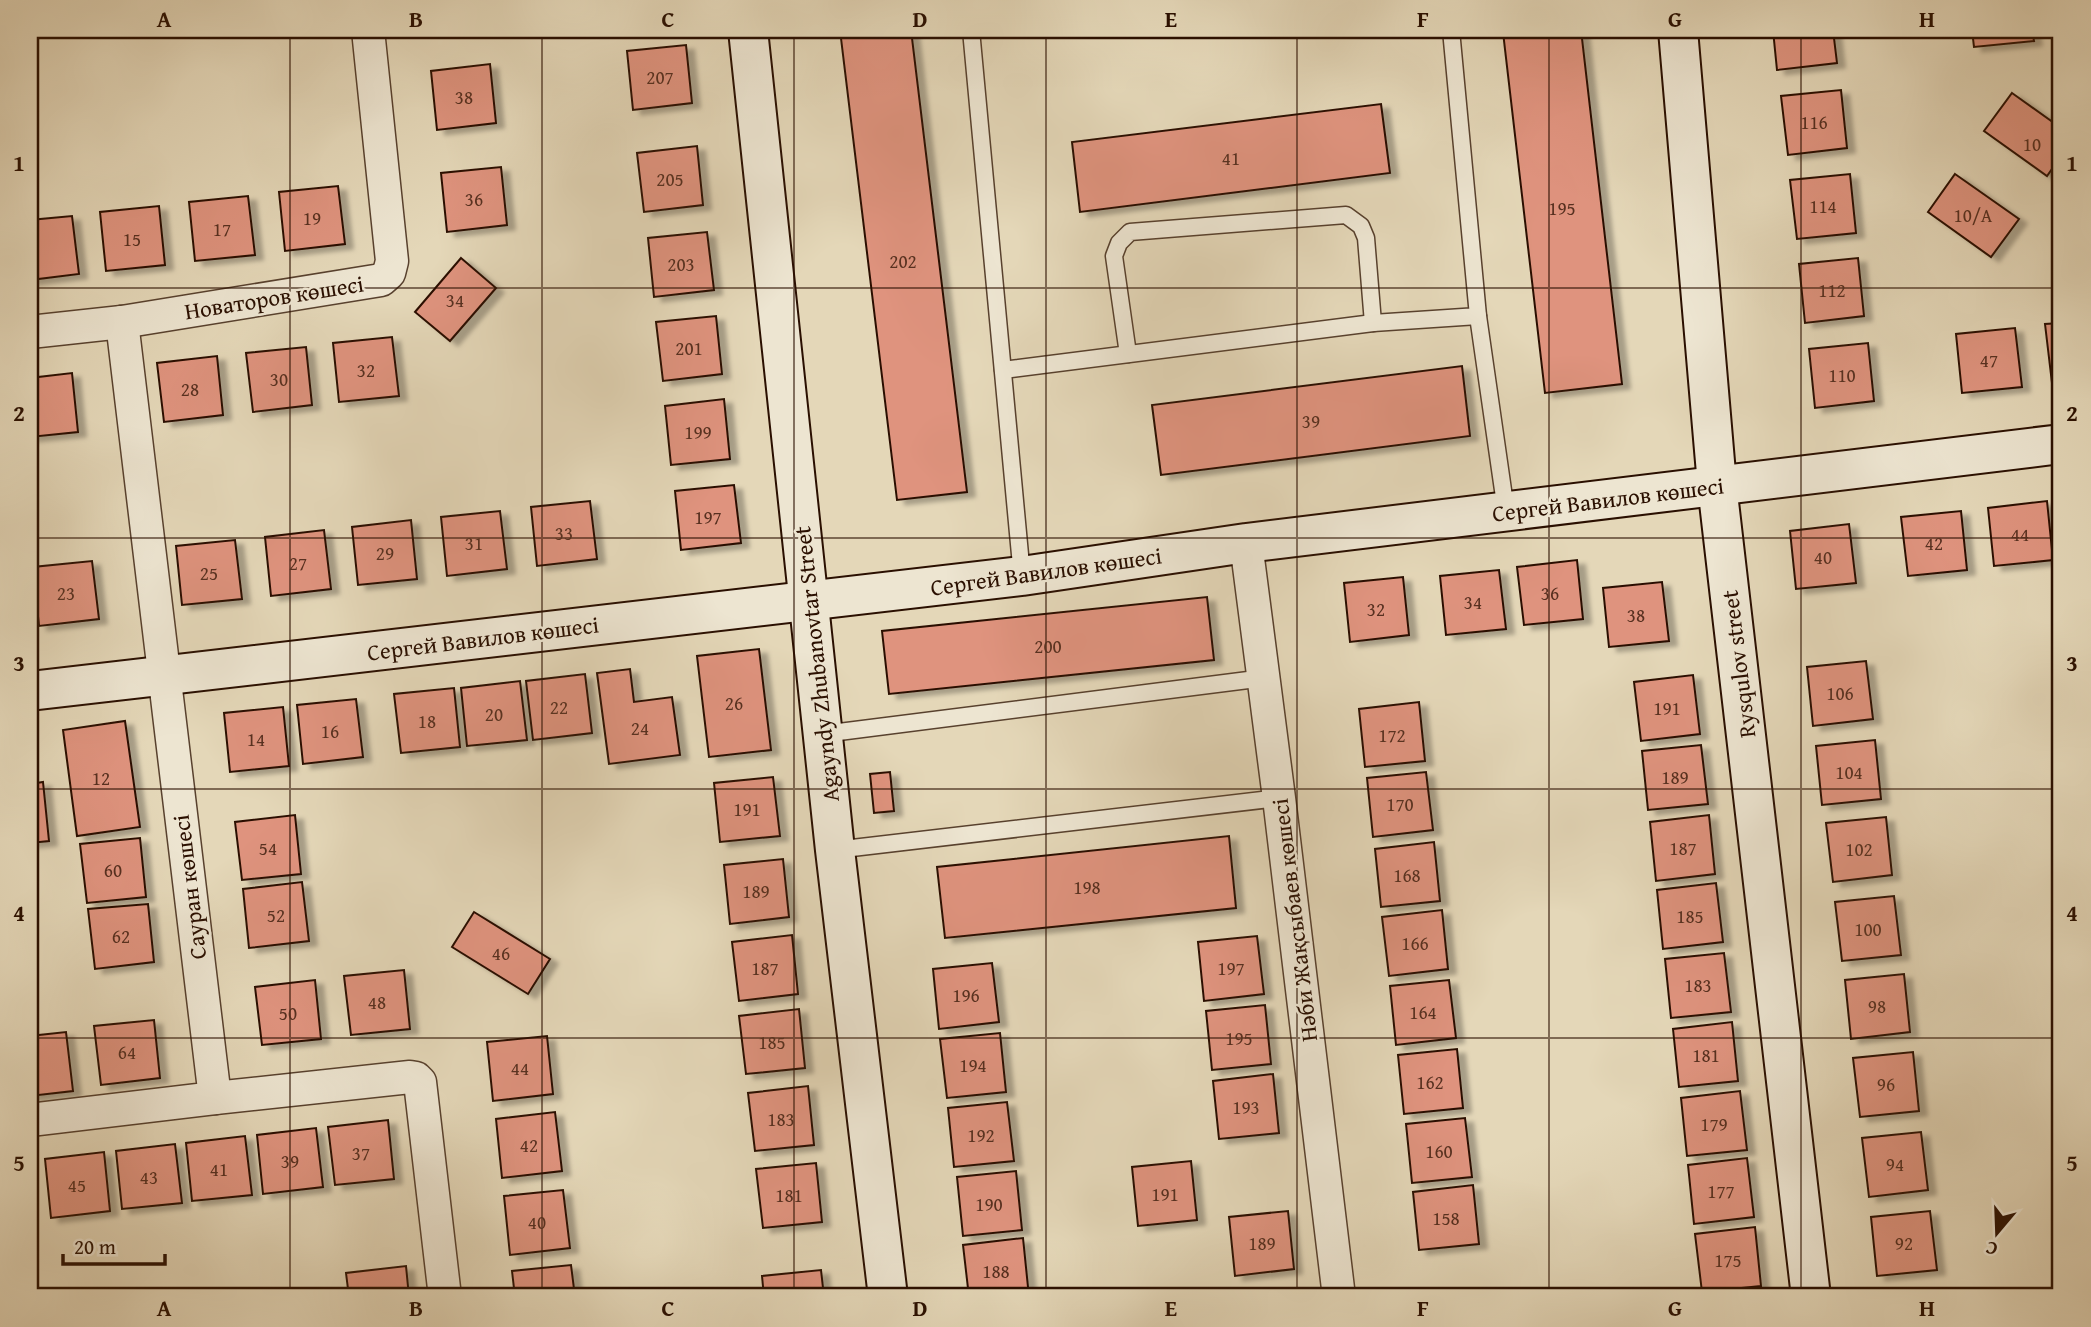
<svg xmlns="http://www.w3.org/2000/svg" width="2091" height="1327" font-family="'Gentium Book Plus',serif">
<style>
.building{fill:#df937e;stroke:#2a0f00;stroke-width:2;filter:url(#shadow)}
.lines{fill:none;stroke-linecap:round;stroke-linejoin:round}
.lane-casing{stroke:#58412e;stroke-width:19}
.street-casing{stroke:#58412e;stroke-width:35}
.secondary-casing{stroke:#2a0f00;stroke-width:42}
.lane{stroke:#ede5d1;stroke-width:16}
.street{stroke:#ede5d1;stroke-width:32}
.secondary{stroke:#ede5d1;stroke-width:38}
.grid{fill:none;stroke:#2a0f00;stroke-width:2;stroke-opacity:0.55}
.labels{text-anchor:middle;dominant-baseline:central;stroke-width:5;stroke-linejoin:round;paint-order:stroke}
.number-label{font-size:19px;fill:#573020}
.street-label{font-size:23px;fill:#2a0f00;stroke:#ede5d1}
.neatline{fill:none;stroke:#2a0f00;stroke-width:2.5}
.grid-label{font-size:23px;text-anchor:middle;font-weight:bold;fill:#2a0f00}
</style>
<defs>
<filter id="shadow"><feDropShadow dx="8" dy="4.5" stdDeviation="2" flood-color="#0004"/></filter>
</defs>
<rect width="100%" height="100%" fill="#e4d7b8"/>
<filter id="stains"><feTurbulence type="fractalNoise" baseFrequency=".00286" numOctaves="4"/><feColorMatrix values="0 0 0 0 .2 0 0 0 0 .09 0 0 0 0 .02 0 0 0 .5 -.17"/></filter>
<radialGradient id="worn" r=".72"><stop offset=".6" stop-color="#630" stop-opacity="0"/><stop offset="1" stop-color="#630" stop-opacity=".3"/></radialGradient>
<g class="building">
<polygon points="840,30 911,30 967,492 897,500"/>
<polygon points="1517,30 1581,30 1622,384 1545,393 1503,32"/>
<polygon points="1773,30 1833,30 1837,63 1777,70"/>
<polygon points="1972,30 2032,30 2034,41 1974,47"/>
<polygon points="686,45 692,103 633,110 627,51"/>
<polygon points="490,64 496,123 437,130 431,71"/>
<polygon points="1841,90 1847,148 1788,155 1781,96"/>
<polygon points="2012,93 2061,128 2061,156 2047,176 1984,131"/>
<polygon points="1381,104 1390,173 1080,212 1072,142"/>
<polygon points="697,146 703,205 644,212 637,153"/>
<polygon points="501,167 507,225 447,232 441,173"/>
<polygon points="1850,174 1856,233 1797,239 1790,180"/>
<polygon points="1955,174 2019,219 1991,257 1928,212"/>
<polygon points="338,186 345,244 285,251 279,192"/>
<polygon points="248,196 255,255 195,261 189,202"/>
<polygon points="159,206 165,265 106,271 100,212"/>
<polygon points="72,216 79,274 30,280 30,220"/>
<polygon points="707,232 714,290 654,297 648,238"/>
<polygon points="461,258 496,288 450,341 415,312"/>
<polygon points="1858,258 1864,316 1805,323 1799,264"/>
<polygon points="716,316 722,374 663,381 656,322"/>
<polygon points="2061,323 2061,382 2052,383 2045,324"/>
<polygon points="2015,328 2022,387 1962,393 1956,334"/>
<polygon points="392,337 399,396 339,402 333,343"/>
<polygon points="1868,343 1874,401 1815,408 1809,349"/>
<polygon points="306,347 312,405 253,412 246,353"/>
<polygon points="217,356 223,415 164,422 157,363"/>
<polygon points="1462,366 1470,436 1161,475 1152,405"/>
<polygon points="72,373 78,432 30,437 30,378"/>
<polygon points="724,399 730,459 671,465 665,406"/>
<polygon points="734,485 741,543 681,550 675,491"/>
<polygon points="590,501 597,559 537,566 531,507"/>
<polygon points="2047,501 2053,560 1994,566 1988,508"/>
<polygon points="500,511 507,569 447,576 441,517"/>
<polygon points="1961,511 1967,570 1908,576 1901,517"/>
<polygon points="411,520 417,579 358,585 352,527"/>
<polygon points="1849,524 1856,583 1796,589 1790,531"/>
<polygon points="324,530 331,589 271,596 265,537"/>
<polygon points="235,540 242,599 182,605 176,546"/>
<polygon points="1577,560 1583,619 1524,625 1517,567"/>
<polygon points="92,561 99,619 39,626 33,567"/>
<polygon points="1499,570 1506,629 1446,635 1440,576"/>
<polygon points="1403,577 1409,635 1350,642 1344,583"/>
<polygon points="1662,582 1669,641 1609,647 1603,588"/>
<polygon points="1207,597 1214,660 889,694 882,631"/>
<polygon points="759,649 771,750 709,757 697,656"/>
<polygon points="1866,661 1873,719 1813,726 1807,667"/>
<polygon points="630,669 634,702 672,697 680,755 609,764 597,673"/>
<polygon points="585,674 592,733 533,740 526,681"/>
<polygon points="1693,675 1700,734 1641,741 1634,682"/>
<polygon points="520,681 527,740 467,746 461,688"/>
<polygon points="454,688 460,747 401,753 394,694"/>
<polygon points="356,699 363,757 303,764 297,705"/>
<polygon points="1419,702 1425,761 1365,767 1359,709"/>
<polygon points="283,707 289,766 230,772 224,713"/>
<polygon points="125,721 140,827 77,836 63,730"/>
<polygon points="1875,740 1881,799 1822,805 1816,746"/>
<polygon points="1701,745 1708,804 1648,810 1642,751"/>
<polygon points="890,772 894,811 874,813 870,774"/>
<polygon points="1426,772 1433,830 1373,837 1367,778"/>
<polygon points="773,777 780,836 720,842 714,783"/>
<polygon points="43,782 49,841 30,843 30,784"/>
<polygon points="295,815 301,874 242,880 235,822"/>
<polygon points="1709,815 1715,874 1656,881 1650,822"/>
<polygon points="1886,817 1892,875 1833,882 1826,823"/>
<polygon points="1229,836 1236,908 945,938 937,867"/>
<polygon points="140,838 146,897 87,903 80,844"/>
<polygon points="1434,842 1440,901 1381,907 1375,849"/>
<polygon points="783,859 789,917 730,924 724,865"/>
<polygon points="302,882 309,941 249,948 243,889"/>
<polygon points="1716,883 1723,942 1663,949 1657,890"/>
<polygon points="1894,896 1901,955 1842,961 1835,902"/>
<polygon points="148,904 154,962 95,969 88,909"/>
<polygon points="1442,910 1448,969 1389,976 1382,917"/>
<polygon points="474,912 550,959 528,994 452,947"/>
<polygon points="792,935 798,994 739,1001 732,942"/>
<polygon points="1257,936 1264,994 1204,1001 1198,942"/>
<polygon points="1724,953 1731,1012 1671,1018 1665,959"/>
<polygon points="992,963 999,1022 939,1029 933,969"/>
<polygon points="404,970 410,1029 351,1035 344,976"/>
<polygon points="1904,974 1910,1032 1851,1039 1845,980"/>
<polygon points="315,980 321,1039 262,1045 255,987"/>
<polygon points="1449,980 1456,1038 1396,1045 1390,986"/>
<polygon points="1265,1005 1271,1064 1212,1070 1206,1011"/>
<polygon points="799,1009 805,1068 746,1074 739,1016"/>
<polygon points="154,1020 160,1078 101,1085 94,1026"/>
<polygon points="1732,1022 1738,1081 1679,1087 1673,1029"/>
<polygon points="66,1032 73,1091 30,1096 30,1036"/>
<polygon points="1000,1033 1006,1092 947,1098 940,1039"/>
<polygon points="547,1036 553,1094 493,1101 487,1042"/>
<polygon points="1457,1049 1463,1108 1404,1114 1398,1055"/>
<polygon points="1913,1052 1919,1111 1860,1117 1853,1058"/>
<polygon points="1273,1074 1279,1133 1219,1139 1213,1081"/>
<polygon points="808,1086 814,1145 755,1151 748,1093"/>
<polygon points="1740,1091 1747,1150 1687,1156 1681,1098"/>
<polygon points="1007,1102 1014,1161 954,1167 948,1108"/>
<polygon points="555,1112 562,1171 502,1178 496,1119"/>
<polygon points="1465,1118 1472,1177 1412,1183 1406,1124"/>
<polygon points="388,1120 394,1179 335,1185 328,1127"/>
<polygon points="316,1128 323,1187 263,1194 257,1135"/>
<polygon points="1921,1132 1928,1190 1869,1197 1862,1138"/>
<polygon points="245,1136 252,1195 192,1201 186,1143"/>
<polygon points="175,1144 182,1203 122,1209 116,1151"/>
<polygon points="104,1152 110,1211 51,1218 45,1159"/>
<polygon points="1747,1158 1754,1217 1694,1224 1688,1165"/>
<polygon points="1191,1161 1197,1220 1138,1226 1132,1167"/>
<polygon points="816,1163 822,1222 763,1228 756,1169"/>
<polygon points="1016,1171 1022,1230 963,1236 957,1177"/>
<polygon points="1473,1185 1479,1244 1419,1250 1413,1192"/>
<polygon points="563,1190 570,1248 510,1255 504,1196"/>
<polygon points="1288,1211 1294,1269 1235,1276 1229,1217"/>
<polygon points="1930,1211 1937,1270 1877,1276 1871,1217"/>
<polygon points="1755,1227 1761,1286 1702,1292 1695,1234"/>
<polygon points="1023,1238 1029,1297 969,1297 963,1245"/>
<polygon points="571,1265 575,1297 515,1297 512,1271"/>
<polygon points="406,1266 409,1297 349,1297 346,1273"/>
<polygon points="821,1270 824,1297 764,1297 762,1276"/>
<polygon points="1939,1288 1940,1297 1880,1297 1880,1295"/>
<polygon points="1446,1291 1447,1297 1400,1297 1400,1296"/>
</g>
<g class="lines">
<defs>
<g id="lane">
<polyline points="971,30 1022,576"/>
<polyline points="1478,316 1506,511"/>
<polyline points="1128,354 1114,256 1119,243 1130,232 1346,215 1361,226 1366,238 1373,323"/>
<polyline points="1003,370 1373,323 1478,316 1451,30"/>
<polyline points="823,734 1264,678"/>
<polyline points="835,850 1279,798"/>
</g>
<g id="street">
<polyline points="30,332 122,322 381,280 389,273 392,261 368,30"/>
<polyline points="1246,543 1279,798 1339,1297"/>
<polyline points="215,1098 410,1077 416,1078 420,1082 445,1297"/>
<polyline points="30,1120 215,1098 122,322"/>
</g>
<g id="secondary">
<polyline points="748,30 835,850 888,1297"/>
<polyline points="1678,30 1717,485 1811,1297"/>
<polyline points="30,691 1022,576 1246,543 2061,444"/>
</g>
</defs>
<use href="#lane" class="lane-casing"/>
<use href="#street" class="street-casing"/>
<use href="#secondary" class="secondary-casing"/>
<use href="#lane" class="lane"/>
<use href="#street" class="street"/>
<use href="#secondary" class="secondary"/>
</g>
<path class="grid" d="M290,30v1267M542,30v1267M794,30v1267M1046,30v1267M1297,30v1267M1549,30v1267M1801,30v1267M30,288h2031M30,538h2031M30,789h2031M30,1038h2031"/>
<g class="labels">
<g class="number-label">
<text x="660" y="77">207</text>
<text x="464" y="97">38</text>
<text x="1814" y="122">116</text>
<text x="2032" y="144">10</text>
<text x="1231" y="158">41</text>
<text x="670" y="179">205</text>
<text x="474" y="199">36</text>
<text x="1823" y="206">114</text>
<text x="1562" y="208">195</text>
<text x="1973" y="215">10/А</text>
<text x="312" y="218">19</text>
<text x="222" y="229">17</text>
<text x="132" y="239">15</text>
<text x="903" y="261">202</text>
<text x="681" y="264">203</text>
<text x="1832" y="290">112</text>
<text x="455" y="300">34</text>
<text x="689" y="348">201</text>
<text x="1989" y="360">47</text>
<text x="366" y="370">32</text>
<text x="1842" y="375">110</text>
<text x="279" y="379">30</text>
<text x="190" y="389">28</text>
<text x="1311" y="421">39</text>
<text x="698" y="432">199</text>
<text x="708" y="517">197</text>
<text x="564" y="533">33</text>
<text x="2020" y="534">44</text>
<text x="474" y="543">31</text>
<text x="1934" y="543">42</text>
<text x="385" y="553">29</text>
<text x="1823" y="557">40</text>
<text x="298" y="563">27</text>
<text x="209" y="573">25</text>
<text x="66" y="593">23</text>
<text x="1550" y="593">36</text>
<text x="1473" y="602">34</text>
<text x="1376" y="609">32</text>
<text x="1636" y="615">38</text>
<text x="1048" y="646">200</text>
<text x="1840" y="693">106</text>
<text x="734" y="703">26</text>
<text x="559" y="707">22</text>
<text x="1667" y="708">191</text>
<text x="494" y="714">20</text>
<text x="427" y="721">18</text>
<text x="640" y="728">24</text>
<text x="330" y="731">16</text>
<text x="1392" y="735">172</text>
<text x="256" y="739">14</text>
<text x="1849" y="772">104</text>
<text x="1675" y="777">189</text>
<text x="101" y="778">12</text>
<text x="1400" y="804">170</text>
<text x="747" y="809">191</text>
<text x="268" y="848">54</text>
<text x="1683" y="848">187</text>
<text x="1859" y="849">102</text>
<text x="113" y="870">60</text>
<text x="1407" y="875">168</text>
<text x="1087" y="887">198</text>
<text x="756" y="891">189</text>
<text x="276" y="915">52</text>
<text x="1690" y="916">185</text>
<text x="1868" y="929">100</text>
<text x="121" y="936">62</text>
<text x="1415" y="943">166</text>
<text x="501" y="953">46</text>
<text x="765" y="968">187</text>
<text x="1231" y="968">197</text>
<text x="1698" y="985">183</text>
<text x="966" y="995">196</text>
<text x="377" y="1002">48</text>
<text x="1877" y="1006">98</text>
<text x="1423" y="1012">164</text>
<text x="288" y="1013">50</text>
<text x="1239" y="1038">195</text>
<text x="772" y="1042">185</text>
<text x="127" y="1052">64</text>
<text x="1706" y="1055">181</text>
<text x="973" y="1065">194</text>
<text x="520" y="1068">44</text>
<text x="1430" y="1082">162</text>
<text x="1886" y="1084">96</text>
<text x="1246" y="1107">193</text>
<text x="781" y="1119">183</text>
<text x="1714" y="1124">179</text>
<text x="981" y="1135">192</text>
<text x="529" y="1145">42</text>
<text x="1439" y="1151">160</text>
<text x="361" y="1153">37</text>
<text x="290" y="1161">39</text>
<text x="1895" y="1164">94</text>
<text x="219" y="1169">41</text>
<text x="149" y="1177">43</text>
<text x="77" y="1185">45</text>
<text x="1721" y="1191">177</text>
<text x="1165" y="1194">191</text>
<text x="789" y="1195">181</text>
<text x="989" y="1204">190</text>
<text x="1446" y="1218">158</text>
<text x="537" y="1222">40</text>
<text x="1262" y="1243">189</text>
<text x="1904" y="1243">92</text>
<text x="1728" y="1260">175</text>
<text x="996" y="1271">188</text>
</g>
<g class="street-label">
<text transform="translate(274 297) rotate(-9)">Новаторов көшесі</text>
<text transform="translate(1608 499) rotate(-7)">Сергей Вавилов көшесі</text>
<text transform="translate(1046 571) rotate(-8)">Сергей Вавилов көшесі</text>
<text transform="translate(483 638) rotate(-7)">Сергей Вавилов көшесі</text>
<text transform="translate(816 664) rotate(-96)">Agayndy Zhubanovtar Street</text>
<text transform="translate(1738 664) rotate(-97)">Rysqulov street</text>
<text transform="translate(189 887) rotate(-97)">Сауран көшесі</text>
<text transform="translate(1294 920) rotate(-97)">Нәби Жақсыбаев көшесі</text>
</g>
</g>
<rect width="2091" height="1327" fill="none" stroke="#e4d7b8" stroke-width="77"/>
<g transform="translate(1997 1233) rotate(199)" stroke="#ede5d1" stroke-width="5" paint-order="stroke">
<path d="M0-5L12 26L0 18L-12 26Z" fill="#2a0f00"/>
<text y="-10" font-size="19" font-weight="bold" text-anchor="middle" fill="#2a0f00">С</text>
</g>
<path d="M63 1254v10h102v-10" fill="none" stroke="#2a0f00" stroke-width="3.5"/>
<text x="74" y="1254" font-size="21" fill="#2a0f00" stroke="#ede5d1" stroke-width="5" paint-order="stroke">20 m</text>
<rect x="38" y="38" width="2014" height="1250" class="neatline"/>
<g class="grid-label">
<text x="164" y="27">A</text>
<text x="416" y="27">B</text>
<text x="668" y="27">C</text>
<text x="920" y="27">D</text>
<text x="1171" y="27">E</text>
<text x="1423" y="27">F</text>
<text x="1675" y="27">G</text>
<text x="1927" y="27">H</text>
<text x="19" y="171">1</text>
<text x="2072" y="171">1</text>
<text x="19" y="421">2</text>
<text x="2072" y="421">2</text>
<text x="19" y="671">3</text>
<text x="2072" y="671">3</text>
<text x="19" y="921">4</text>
<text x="2072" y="921">4</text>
<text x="19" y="1171">5</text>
<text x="2072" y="1171">5</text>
<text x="164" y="1316">A</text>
<text x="416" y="1316">B</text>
<text x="668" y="1316">C</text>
<text x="920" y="1316">D</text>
<text x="1171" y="1316">E</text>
<text x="1423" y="1316">F</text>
<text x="1675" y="1316">G</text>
<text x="1927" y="1316">H</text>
</g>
<rect width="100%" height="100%" filter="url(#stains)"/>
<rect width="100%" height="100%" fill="url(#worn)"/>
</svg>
